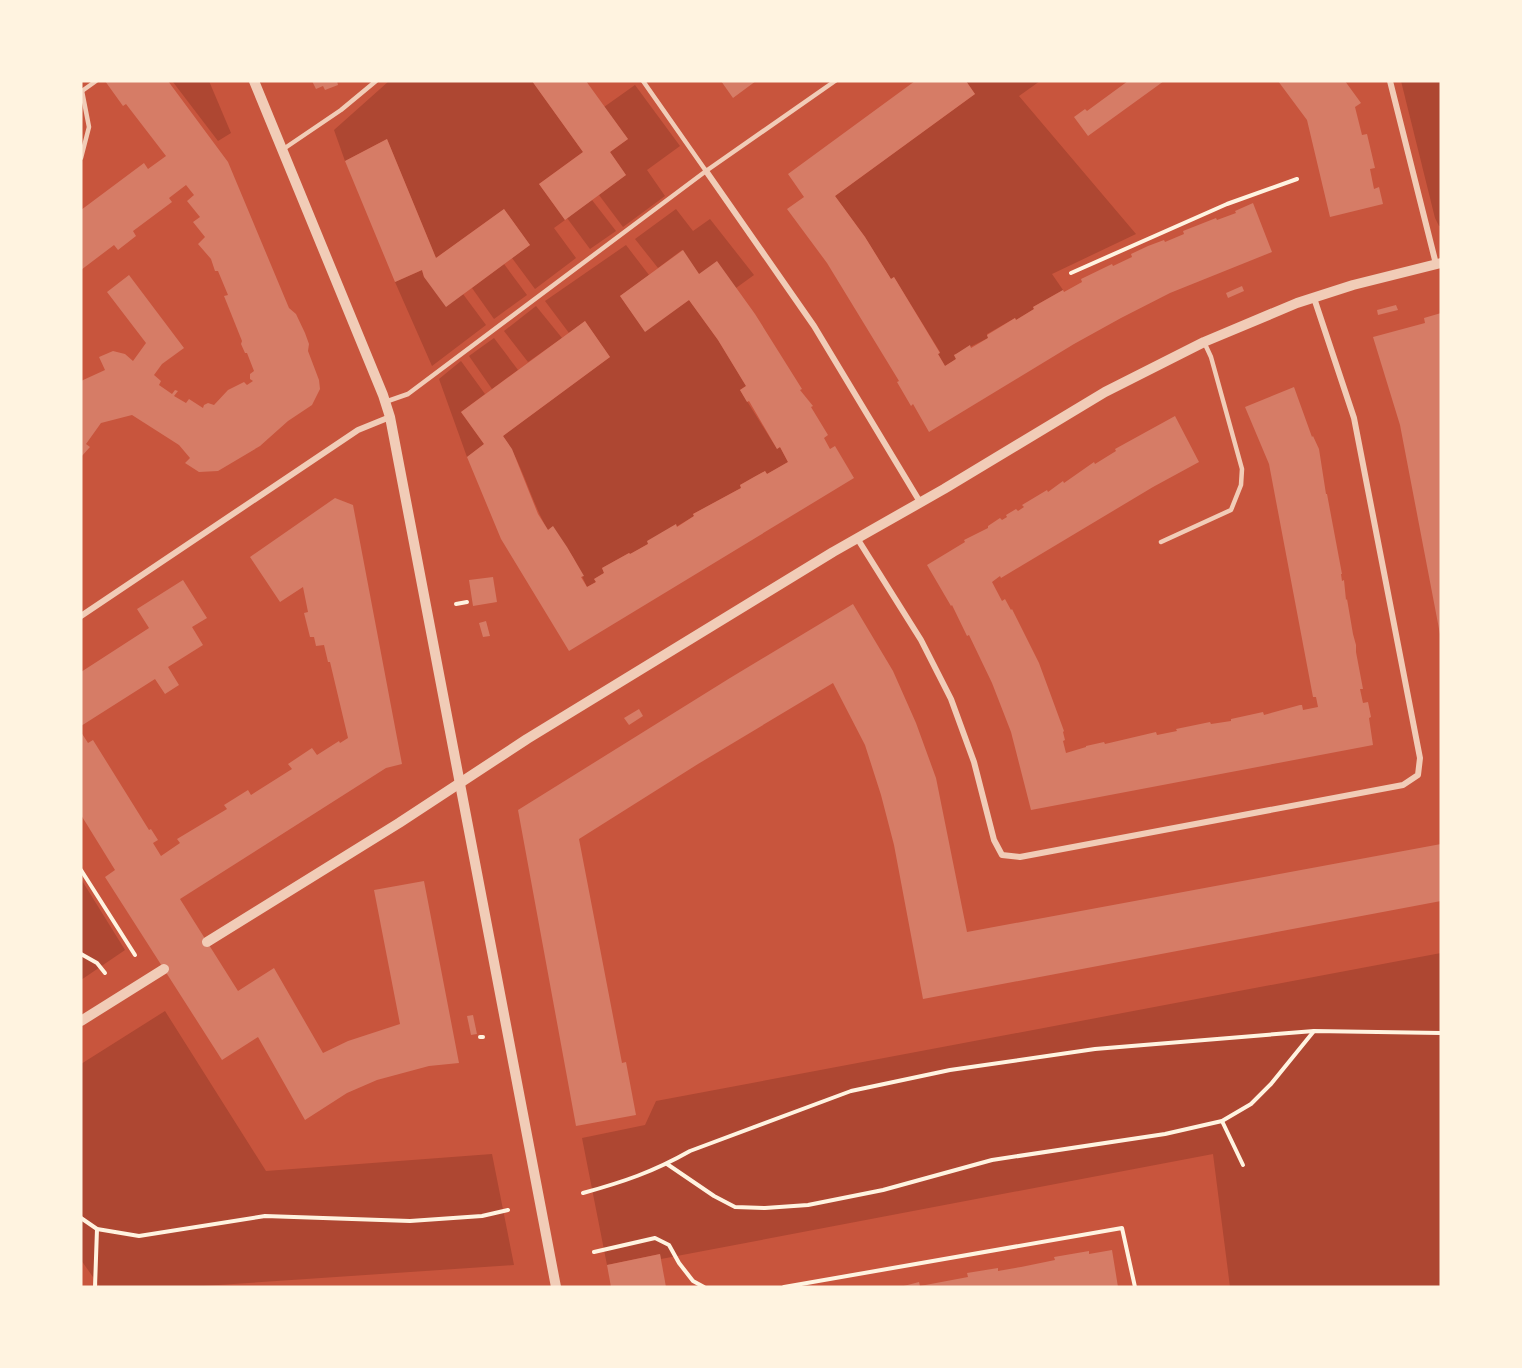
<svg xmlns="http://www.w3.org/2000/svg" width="1522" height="1368" font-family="Poppins,sans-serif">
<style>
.green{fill:#ae4732}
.building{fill:#d67c66}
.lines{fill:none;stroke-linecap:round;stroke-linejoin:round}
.path{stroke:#fff3e0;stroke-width:4}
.service{stroke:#f1ccb7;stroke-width:4.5}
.minor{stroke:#f1ccb7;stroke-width:6}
.tertiary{stroke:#f1ccb7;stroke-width:10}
</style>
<rect width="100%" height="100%" fill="#c8553d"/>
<g class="green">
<polygon points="209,81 231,133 218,141 173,82"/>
<polygon points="389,81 532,81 583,152 539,184 565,220 554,228 576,258 535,289 512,258 530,245 504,209 436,258 387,139 345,161 334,130"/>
<polygon points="966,81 1040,81 1019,96 1136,234 1052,274 1063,290 1033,307 1034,309 1016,320 1015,318 987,334 988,338 954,355 956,359 945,366 938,354 940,352 894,277 891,279 865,237 835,196 975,94"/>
<polygon points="1401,81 1441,81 1441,226 1439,226 1435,218"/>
<polygon points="635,85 680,146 647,170 665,196 623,227 599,195 626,175 610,152 628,139 604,107"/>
<polygon points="592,200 616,231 590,249 567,218"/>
<polygon points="676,209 693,231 710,219 754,275 736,288 699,274 682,250 658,268 635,239"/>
<path d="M626,245l23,30 -29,21 25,35 44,-31 29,40 28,46 -6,4 37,59 3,-2 8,15 -21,12 -2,-3 -25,14 1,3 -48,26 1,2 -63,38 -2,-1 -27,15 2,5 -10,6 2,3 -9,5 -14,-30 -21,-30 -4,3c-18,-30 -25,-66 -45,-94l107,-79 -25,-36 -16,12 -24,-32z"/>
<polygon points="504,264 527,295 494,319 472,288"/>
<polygon points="422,270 424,277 463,294 486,325 432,366 395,282"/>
<polygon points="536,306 562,338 528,362 504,331"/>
<polygon points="494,338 518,370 492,389 469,356"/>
<polygon points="461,361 485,394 461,412 484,444 467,457 439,379"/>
<polygon points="81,879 125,950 81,980"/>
<polygon points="1441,953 1441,1287 1230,1287 1213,1154 661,1259 660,1254 607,1265 582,1138 645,1125 656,1101"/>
<polygon points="165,1011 266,1171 492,1154 514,1265 188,1287 100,1287 81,1260 81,1064"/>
</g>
<g class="building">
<polygon points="105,81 168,81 228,162 289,308 296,314 305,333 309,344 308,351 319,380 320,389 312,405 288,421 260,446 218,471 199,472 185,463 190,458 179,445 132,415 101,423 86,444 90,447 81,457 81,381 105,370 99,357 113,351 125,354 133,361 146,343 107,292 129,275 184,348 162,364 154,375 161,381 159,385 172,394 175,390 178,391 174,396 186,403 189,399 203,408 204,405 208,403 214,405 228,390 244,382 247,385 253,381 250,379 250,374 254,371 247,353 245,353 241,344 242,341 224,296 228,295 218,271 215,271 211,259 198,244 205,237 193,222 200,217 187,201 194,195 186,185 169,198 172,202 133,231 136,236 118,250 114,245 81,270 81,210 144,163 148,169 166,156 126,104 123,106"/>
<polygon points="312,81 337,81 338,85 325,90 323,86 316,89"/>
<polygon points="532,81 586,81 628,139 610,152 626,175 565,220 539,184 583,152"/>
<polygon points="721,81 756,81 733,98"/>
<polygon points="915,81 966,81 975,94 835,196 865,237 891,279 894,277 940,353 938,354 945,366 956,359 954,355 956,354 970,345 971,348 988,338 987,335 1015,318 1016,320 1034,309 1033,307 1063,290 1064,292 1082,282 1081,279 1112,264 1113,266 1132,257 1131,254 1148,246 1164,240 1165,242 1184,234 1183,231 1216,218 1217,220 1236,213 1235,211 1253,203 1272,252 1170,293 1121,318 1074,344 929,432 913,404 911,406 897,382 899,381 827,263 787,209 804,197 788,174"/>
<polygon points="1128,81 1164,81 1088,136 1074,117 1085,109 1087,111"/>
<polygon points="1278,81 1345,81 1361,103 1355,107 1362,135 1367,134 1375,168 1370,169 1374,189 1379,187 1383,204 1330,217 1307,120"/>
<polygon points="387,139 436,258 504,209 530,245 446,307 424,277 422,270 395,282 345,161"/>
<polygon points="683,250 699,274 717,261 755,314 802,389 800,390 813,406 811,407 828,435 824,438 830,449 835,446 854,478 569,651 501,539 467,457 484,444 461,412 585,321 610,357 503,436 512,449 538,514 548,530 553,526 567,547 584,576 581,577 587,587 596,582 594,579 604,573 602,568 629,553 630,554 648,544 647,541 676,524 677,527 694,516 693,514 741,488 740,485 754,477 765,471 767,474 788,462 780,447 777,449 749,401 747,402 740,390 746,386 718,340 689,300 645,332 620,296"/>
<polygon points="1242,286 1244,291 1228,298 1226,293"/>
<polygon points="1396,305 1398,310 1378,315 1377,310"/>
<polygon points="1441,313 1441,634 1440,634 1400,425 1373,337 1425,323 1424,318"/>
<polygon points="1294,387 1312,437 1313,436 1319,449 1326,494 1327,494 1342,574 1341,574 1342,581 1344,580 1346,600 1347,599 1353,634 1356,645 1356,652 1363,689 1360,689 1363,703 1368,702 1371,717 1369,718 1373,745 1031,810 1011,732 992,683 969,635 967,636 952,605 951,606 927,565 965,542 964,540 988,528 988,526 1000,518 1002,520 1007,517 1006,515 1016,509 1018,511 1024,507 1022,505 1047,490 1048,492 1063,481 1064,483 1094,462 1095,464 1116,451 1115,449 1175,416 1199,462 1153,487 1001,578 1000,576 992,582 1002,601 1005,599 1011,610 1012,609 1039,663 1064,731 1063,732 1065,740 1063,741 1066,753 1086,747 1086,746 1104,742 1105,744 1156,732 1157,735 1177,731 1176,729 1210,722 1211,724 1231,721 1231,719 1263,712 1264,715 1300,705 1302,705 1303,710 1318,707 1316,697 1313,697 1269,464 1245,407"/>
<polygon points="335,498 353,505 402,764 386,768 180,899 238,991 274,968 323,1053 348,1041 400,1024 374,890 424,881 459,1063 429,1066 377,1080 347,1093 305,1120 258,1037 222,1060 105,877 115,870 81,815 81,732 88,743 93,740 149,830 151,829 158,840 153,843 161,856 180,843 177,839 227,809 224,805 248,790 251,795 292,769 288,764 312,748 317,755 339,741 340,743 348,738 330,662 328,662 324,645 316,646 314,637 310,637 304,613 308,612 303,587 280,602 250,557"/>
<polygon points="493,577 497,602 473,606 469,580"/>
<polygon points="183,580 207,618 192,627 203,645 168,667 179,685 165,694 155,679 81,726 81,672 149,628 137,609"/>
<polygon points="853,604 893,671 916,723 936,778 967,932 1441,844 1441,901 923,999 894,845 881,795 865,745 833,683 698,764 579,839 622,1063 626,1062 636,1115 576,1126 518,810 730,678"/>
<polygon points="486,621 490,636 483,637 479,623"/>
<polygon points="639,709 643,716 629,725 624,718"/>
<polygon points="473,1015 477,1034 471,1035 467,1016"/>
<polygon points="1112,1250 1118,1287 900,1287 919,1282 920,1286 968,1277 967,1273 998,1268 998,1271 1021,1267 1055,1260 1054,1257 1089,1251 1089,1254"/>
<polygon points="660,1254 666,1287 611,1287 607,1265"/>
</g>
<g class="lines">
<g class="path">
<polyline points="1071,273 1227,204 1297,179"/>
<polyline points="456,604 467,602"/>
<polyline points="81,870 135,955"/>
<polyline points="81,954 97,963 105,973"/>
<polyline points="480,1037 483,1037"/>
<polyline points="1222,1121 1243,1165"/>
<polyline points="667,1164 714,1196 735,1207 765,1208 808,1205 883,1190 992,1160 1165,1134 1222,1121 1251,1104 1271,1084 1314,1031"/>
<path d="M583,1193c40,-11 70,-21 107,-42l161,-60 99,-21 145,-21 219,-18 127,2"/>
<polyline points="81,1218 97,1229 139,1236 265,1216 410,1221 482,1216 508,1210"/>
<polyline points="594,1252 655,1238 669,1245 679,1263 693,1281 704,1287"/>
<polyline points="95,1287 97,1229"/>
<polyline points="784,1287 1122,1228 1135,1287"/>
</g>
<g class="service">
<polyline points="643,81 706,171"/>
<polyline points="82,91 96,81"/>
<polyline points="282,150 341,110 376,81"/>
<polyline points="81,158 89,127 82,91"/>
<polyline points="385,402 408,394 706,171 835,81"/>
<polyline points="1161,542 1231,510 1241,485 1242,469 1211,357 1204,342"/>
</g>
<g class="minor">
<polyline points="1390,81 1436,264"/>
<polyline points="706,171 814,326 920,502"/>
<polyline points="857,538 921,640 951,699 974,762 994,840 1002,855 1020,857 1403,785 1418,775 1420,758 1354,418 1314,298"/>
<polyline points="81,616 358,430 390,417"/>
</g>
<g class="tertiary">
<polyline points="254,81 383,395 390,417 556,1287"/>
<polyline points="207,942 399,823 527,739 833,552 944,489 1105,392 1204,342 1297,303 1353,285 1441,263"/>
<polyline points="81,1021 164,969"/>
</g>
</g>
<rect width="1522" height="1368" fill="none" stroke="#fff3e0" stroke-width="165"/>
</svg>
